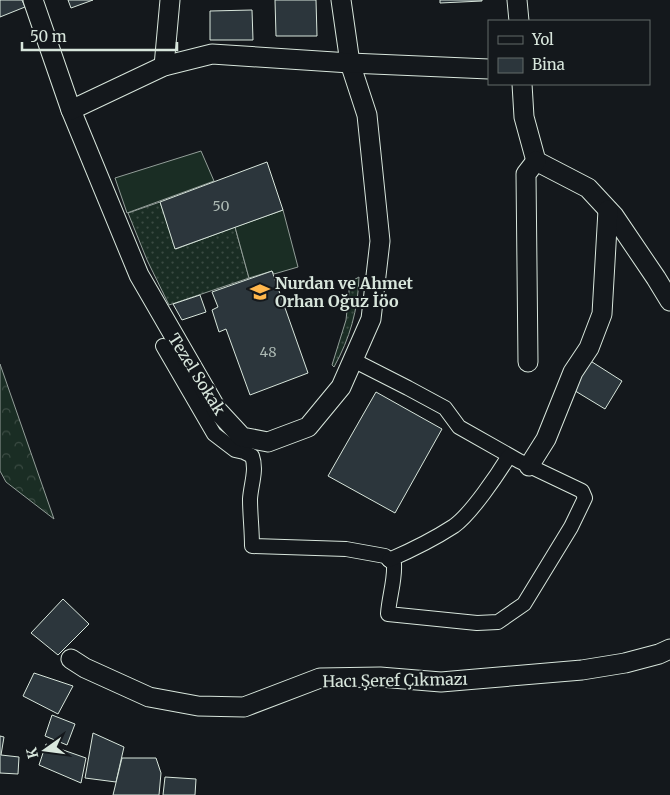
<svg xmlns="http://www.w3.org/2000/svg" width="670" height="795" font-family="Merriweather,serif">
<style>
.grass{fill:url(#grass-dots);stroke:#939e99}
.forest{fill:url(#forest-crowns);stroke:#939e99}
.pitch{fill:#1a2d24;stroke:#939e99}
.building{fill:#2c363c;stroke:#d8e6dc}
.lines{fill:none;stroke-linecap:round;stroke-linejoin:round}
.pedestrian-casing{stroke:#d8e6dc;stroke-width:16}
.minor-casing{stroke:#d8e6dc;stroke-width:21}
.pedestrian{stroke:#14181c;stroke-width:14}
.minor{stroke:#14181c;stroke-width:19}
.labels{text-anchor:middle;dominant-baseline:central;stroke-width:4;stroke-linejoin:round;paint-order:stroke}
.number-label{font-size:14px;fill:#adbab4}
.poi-label{font-size:16px;font-weight:bold;fill:#d8e6dc;stroke:#14181c;text-anchor:start}
.street-label{font-size:16px;fill:#d8e6dc;stroke:#14181c}
</style>
<defs>
<pattern id="grass-dots" width="8" height="8" patternUnits="userSpaceOnUse" patternTransform="scale(1.25)"><rect width="8" height="8" fill="#1a2d24"/><path d="M2 2h.1M6 6h.1" fill="none" stroke="#3b4b43" stroke-width="1.8" stroke-linecap="round"/></pattern>
<pattern id="forest-crowns" width="20" height="18" patternUnits="userSpaceOnUse" patternTransform="scale(1.25)"><rect width="20" height="18" fill="#1a2d24"/><path d="M2 6a3 3 0 1 1 6 0M12 15a3 3 0 1 1 6 0" fill="none" stroke="#3b4b43"/></pattern>
</defs>
<rect width="100%" height="100%" fill="#14181c"/>
<g class="grass">
<polygon points="160,202 176,249 235,227 249,278 169,305 147,260 128,213"/>
<path d="M359,277c-1,33 -9,61 -25,90l-2,-2 14,-45 4,-38z"/>
</g>
<polygon class="forest" points="0,364 54,519 6,482 0,471"/>
<g class="pitch">
<polygon points="201,151 214,181 127,213 115,178"/>
<polygon points="283,210 298,267 274,274 272,271 249,278 235,227"/>
</g>
<g class="building">
<polygon points="0,0 22,0 25,7 0,17"/>
<polygon points="68,0 93,0 71,8"/>
<polygon points="275,0 316,0 317,36 276,36"/>
<polygon points="440,0 482,0 482,1 440,3"/>
<polygon points="252,10 253,40 210,40 210,11"/>
<polygon points="267,162 283,210 175,249 160,202"/>
<polygon points="272,271 308,373 250,395 226,329 219,332 212,310 218,307 212,292"/>
<polygon points="200,295 206,312 182,320 173,304"/>
<polygon points="589,360 622,381 605,409 572,389"/>
<polygon points="376,392 442,429 395,513 328,476"/>
<polygon points="63,599 89,624 58,655 31,633"/>
<polygon points="34,673 73,686 58,714 23,696"/>
<polygon points="52,715 75,724 67,745 45,736"/>
<polygon points="93,733 124,747 116,782 85,778"/>
<polygon points="0,736 4,737 1,755 19,757 18,774 0,773"/>
<polygon points="46,744 86,758 81,783 39,765"/>
<polygon points="122,758 156,758 161,773 159,795 113,795"/>
<polygon points="165,777 196,779 195,795 163,795"/>
</g>
<g class="lines">
<defs>
<g id="pedestrian">
<path d="M163,346l51,88 21,16 9,2 8,4c5,14 -1,28 -2,43 0,15 2,31 2,47l94,3 39,7 9,8c1,17 -5,33 -6,50l89,9 21,-1 26,-18 47,-77 14,-29 -3,-7 -63,-30 -60,-34 -14,-19 -37,-20 -55,-28"/>
<path d="M389,560c23,-10 45,-21 65,-34 17,-12 44,-52 55,-70"/>
</g>
<g id="minor">
<polyline points="33,0 71,110 139,275 217,410 242,437 268,442 308,427 341,387 371,319 380,241 367,115 350,63 341,0"/>
<polyline points="517,0 519,21"/>
<polyline points="164,66 170,0"/>
<polyline points="522,84 524,117 536,161 588,188 614,216 656,278 670,301"/>
<polyline points="71,110 164,66 212,54 350,63 489,69"/>
<polyline points="528,362 526,174 536,161"/>
<polyline points="529,466 546,439 573,372 589,348 602,314 608,210"/>
<polyline points="71,659 85,668 149,697 198,706 244,707 320,678 380,677 441,682 582,670 625,663 659,654 670,649"/>
</g>
</defs>
<use href="#pedestrian" class="pedestrian-casing"/>
<use href="#minor" class="minor-casing"/>
<use href="#pedestrian" class="pedestrian"/>
<use href="#minor" class="minor"/>
</g>
<defs>
<symbol id="school-bare" viewBox="-9 -9 18 18"><path d="M0-5L7-2L0 1L-7-2ZM-4 1L0 2.5L4 1V4Q0 6-4 4Z" fill="#ffb74d" stroke="#14181c" stroke-width="2.5" paint-order="stroke"/></symbol>
</defs>
<g fill-rule="evenodd">
<use href="#school-bare" x="246" y="278" width="28" height="28"/>
</g>
<g class="labels">
<g class="number-label">
<text x="221" y="206">50</text>
<text x="268" y="352">48</text>
</g>
<g class="poi-label">
<text x="275" y="283">Nurdan ve Ahmet<tspan x="275" dy="18">Orhan Oğuz İöo</tspan></text>
</g>
<g class="street-label">
<text transform="translate(197 374) rotate(58)">Tezel Sokak</text>
<text transform="translate(395 680) rotate(-1)">Hacı Şeref Çıkmazı</text>
</g>
</g>
<rect x="488" y="20" width="162" height="65" fill="#14181c" stroke="#626a69"/>
<rect x="498" y="36" width="25" height="8" fill="#14181c" stroke="#626a69"/>
<text x="532" y="45" font-size="15" fill="#d8e6dc">Yol</text>
<rect x="498" y="58" width="25" height="15" fill="#2c363c" stroke="#626a69"/>
<text x="532" y="70" font-size="15" fill="#d8e6dc">Bina</text>
<g transform="translate(45 750) rotate(256)" stroke="#14181c" stroke-width="4" paint-order="stroke">
<path d="M0-4L9 19L0 12L-9 19Z" fill="#d8e6dc"/>
<text y="-8" font-size="14" font-weight="bold" text-anchor="middle" fill="#d8e6dc">K</text>
</g>
<path d="M22 42v8h155v-8" fill="none" stroke="#d8e6dc" stroke-width="2.5"/>
<text x="30" y="42" font-size="15" fill="#d8e6dc" stroke="#14181c" stroke-width="4" paint-order="stroke">50 m</text>
</svg>
